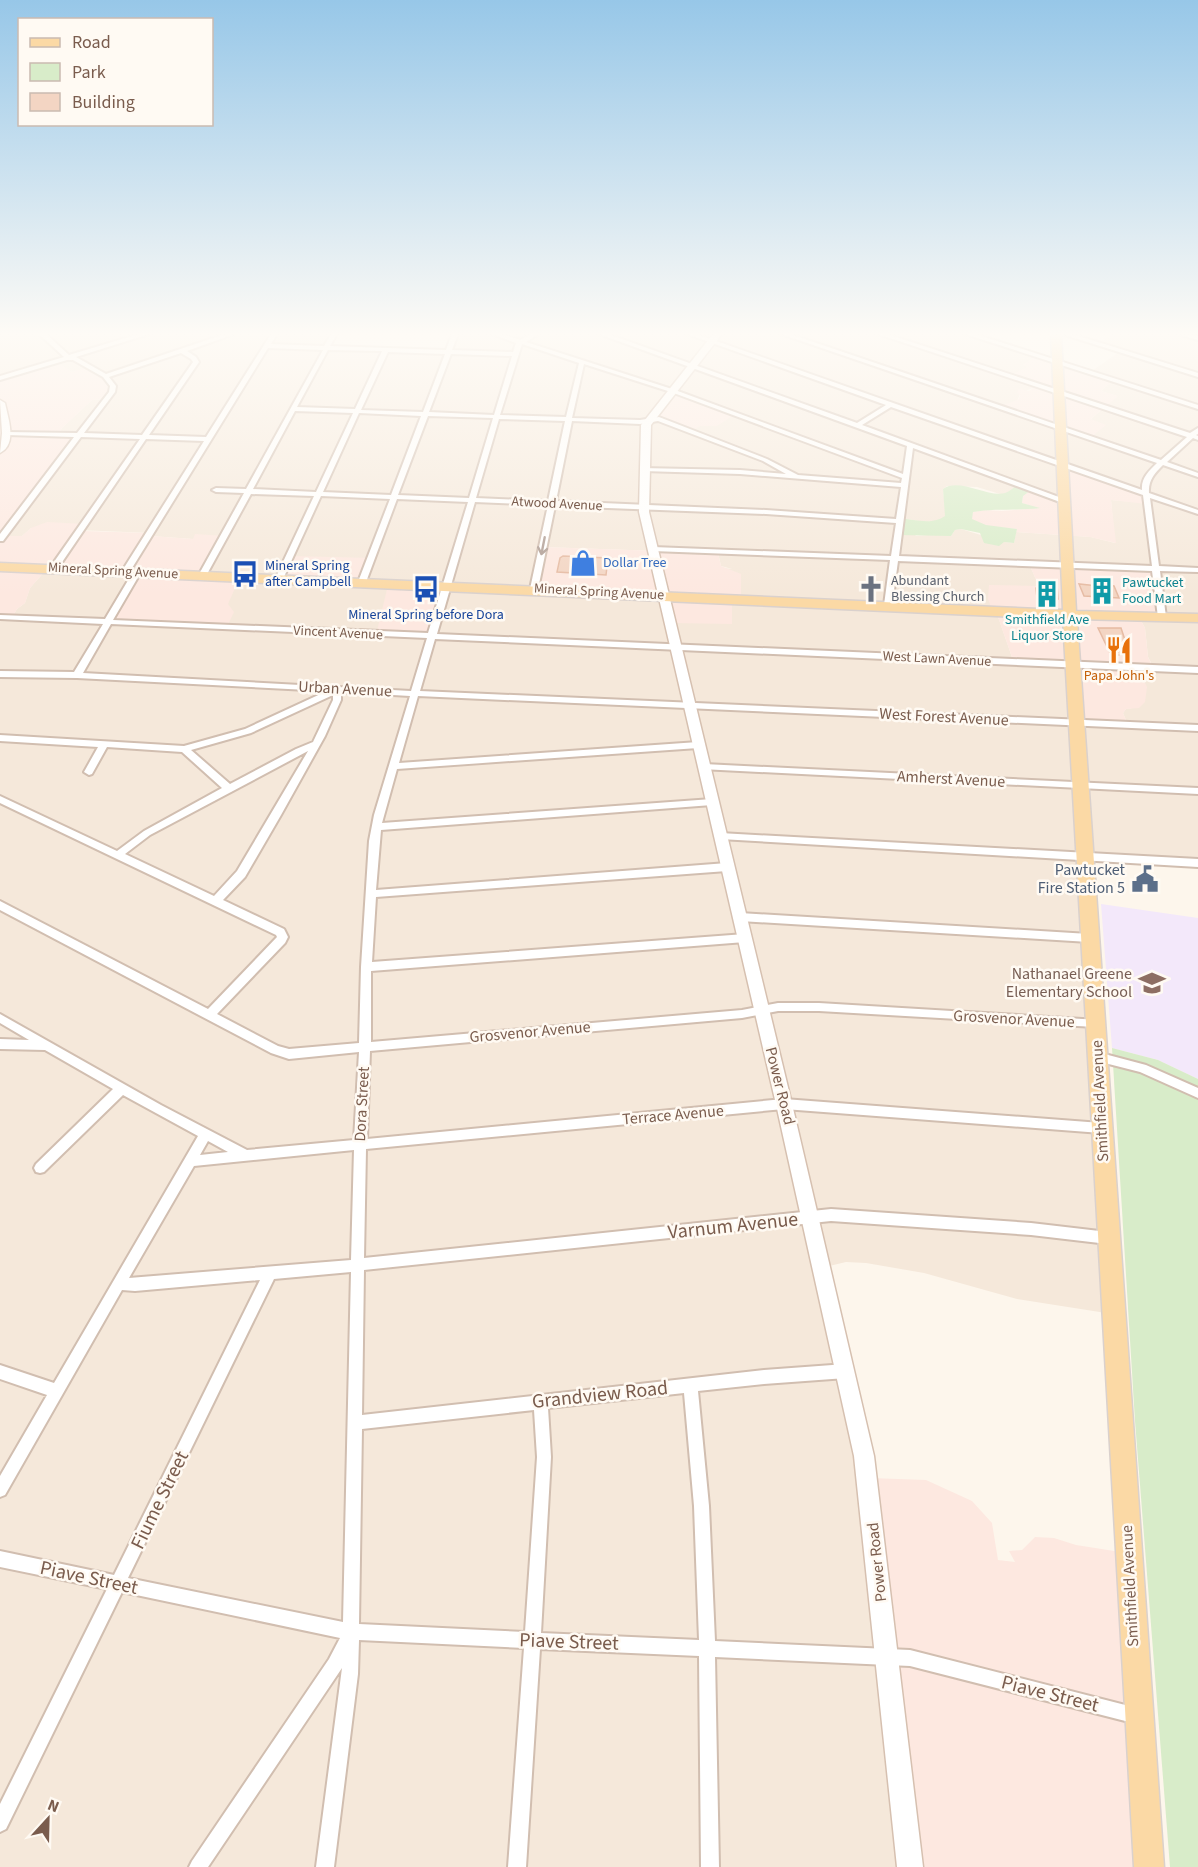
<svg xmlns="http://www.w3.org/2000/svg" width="1198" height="1867" font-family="'Source Sans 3',sans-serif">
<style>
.residential{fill:#f5e8da;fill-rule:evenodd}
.commercial{fill:#fde8e0}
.education{fill:#f3e8fa}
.green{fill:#d8ecc9}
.building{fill:#f3d5c3;stroke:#e6bba3;stroke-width:1.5}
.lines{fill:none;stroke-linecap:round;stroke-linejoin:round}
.street-casing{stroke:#d1beb0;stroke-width:4}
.secondary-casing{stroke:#d6c0b0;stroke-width:3}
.primary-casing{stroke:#dad1cd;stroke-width:3}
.street{fill:#fff;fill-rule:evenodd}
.secondary{fill:#fff;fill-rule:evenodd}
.primary{fill:#fbd9a5;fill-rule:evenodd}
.oneway{stroke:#af9d94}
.labels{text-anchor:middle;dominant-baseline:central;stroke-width:5;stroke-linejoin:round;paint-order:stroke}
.far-street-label{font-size:14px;fill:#7a5c4d;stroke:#fffaf3}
.far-shop-label{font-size:14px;fill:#366cbe;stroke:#fffaf3;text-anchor:start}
.far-transit-label{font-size:14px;fill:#164399;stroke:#fffaf3;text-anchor:start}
.far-worship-label{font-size:14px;fill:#5b616d;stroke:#fffaf3;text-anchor:start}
.far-culture-label{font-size:14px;fill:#0d838f;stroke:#fffaf3;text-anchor:start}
.far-food-label{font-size:14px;fill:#c56008;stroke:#fffaf3}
.street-label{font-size:16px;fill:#7a5c4d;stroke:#fffaf3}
.service-label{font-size:16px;fill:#4e5e75;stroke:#fffaf3;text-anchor:end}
.education-label{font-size:16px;fill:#785e54;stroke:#fffaf3;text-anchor:end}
.near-street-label{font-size:20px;fill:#7a5c4d;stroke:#fffaf3}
</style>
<rect width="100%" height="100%" fill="#fdf6ec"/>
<path class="residential" d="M0,334h333l-7,15 120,4 10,-19h523l-3,2 60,20 -13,9 5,2 8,19 -16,8 -3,7 89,24 -16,-5 27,-24 -16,-5 11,-10 -23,-8 30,-21 -20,-7 12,-11h87v529l-106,-5 14,455 -89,-14 -93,-26 -58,-10 -20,-1 -21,5 21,108 63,492h-909v-1248h11l6,-10 8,-6 5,-15 16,-18 90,4 91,30 12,-25 -32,-2 -14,-38 -43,-3v-3l-119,-5 -9,8h-18l58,-108 30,-28 15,-1 -32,-28 -3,1 -15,-9 -57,15zM947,486l30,1 23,7 64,6 83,-5v8l-36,-3 4,43 -24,-6 -75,-5 -2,11 -10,-1 -43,-13 -6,1 -4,6 -11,-2 -24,2 -15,-18 23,4 15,-1 7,-5 -3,-27zM542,547l176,6 3,13 11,3zM1030,566l109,51 6,11 3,29 6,11 -15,1v38l-13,2 -3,4 5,12 -58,-59 -56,-3 -18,-52 43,-25zM446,588l-17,51 -51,-3z"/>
<g class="commercial">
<polygon points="1036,356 1112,381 1101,391 1118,396 1091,419 1106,425 1090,438 1000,407 1019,399 1020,395 1017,392 1019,389 1029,391 1036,386 1010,376 1027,367 1023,365"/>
<polygon points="58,363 72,372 88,367 113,386 107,399 92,400 62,428 58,434 80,435 4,536 22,536 31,528 47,522 84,524 82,531 150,533 151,536 193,539 195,534 224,536 203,575 239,579 228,604 234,612 226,629 108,623 137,575 46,570 30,588 25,603 17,609 11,619 0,619 0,378"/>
<polygon points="674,392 734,415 717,426 700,426 690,432 653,417"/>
<polygon points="1063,466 1146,494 1147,504 1111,500 1116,543 1090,537 1016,532 1017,529 986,526 971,519 973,512 984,510 1002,511 1038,508 1022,503 1023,496 1031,490 1062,501"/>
<polygon points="542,547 718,553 721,566 741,574 741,599 732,600 732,624 671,623 664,597 535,590"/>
<polygon points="292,556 371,558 362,583 283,580"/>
<polygon points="1030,566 1153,569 1163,616 1139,617 1145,628 1148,657 1154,669 1139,670 1147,687 1145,702 1139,708 1126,709 1123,713 1128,725 1082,724 1072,667 1014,663 996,611 992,610 988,599 989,585 1039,586"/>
<polygon points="388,585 445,587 429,639 376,635"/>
<polygon points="870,1478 926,1480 972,1501 992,1523 998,1560 1015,1562 1009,1551 1022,1550 1035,1537 1054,1538 1076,1545 1127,1553 1149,1867 909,1867"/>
</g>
<polygon class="education" points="1101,904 1198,918 1198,1079 1158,1060 1112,1048"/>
<g class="green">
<path d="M1017,485l14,5 -8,6 -1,7 18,5c-23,3 -45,0 -67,4l-1,7 14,6 31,4 -3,14 -10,-1 -5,4 -15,-3 -4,-10 -19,-4 -6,1 -4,6 -53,-1 2,-17c15,2 33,7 45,-2l-2,-27c16,-12 45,9 62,4 4,-1 8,-5 12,-8z"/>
<polygon points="1112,1048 1158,1060 1198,1079 1198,1867 1170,1867 1135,1421"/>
</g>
<g class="building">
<polygon points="563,556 608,558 606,575 557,572 560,558"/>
<polygon points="1097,583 1114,586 1119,598 1084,596 1079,584 1098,586"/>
<polygon points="1057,584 1058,599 1037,598 1036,588"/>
<polygon points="1098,628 1121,628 1130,655 1111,655"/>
</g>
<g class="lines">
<defs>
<g id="street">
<path d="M39,334h7l23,21 70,-21h10l-73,23 30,17 119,-40h9l-47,17 9,6 3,5 -50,73 57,2 65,-103h6l-6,10 53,2 7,-12h6l-7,12 116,4 6,-16h6l-6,16 61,2 3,-9 -24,-9h10l18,6 11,-6h8l-13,8 149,48 228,84 4,-28 -308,-112h9l249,89 29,-18 -199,-71h9l446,156c-1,-12 7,-19 15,-27l-376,-129h9l371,126 26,-23 -309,-103h9l303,99 8,-5v6l-2,1 2,1v4l-5,-2 -26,24 31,11v4l-35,-12c-8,8 -15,15 -14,28l49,17v4l-48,-16 9,68 39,2v4l-38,-1 6,46 -4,2 -4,-2 -6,-46 -254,-10 -6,44 -4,2 -4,-2 6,-45 -237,-9 -4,-2 4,-2 238,9 5,-33 -130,-9 -211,-8 -17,83 -4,2 -4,-2 18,-84 -73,-3 -38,132 761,33v6l-763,-34 -15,52 778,34v6l-780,-35 -19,67 299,-21 5,3 -5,3 -301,21 -15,54 330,-24 5,3 -5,3 -331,25 -5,60 351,-27 5,4 -5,4 -351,26 -4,65 373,-28 5,4 -5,4 -374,29v71l371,-32 36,-7h41l280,17 2,3 -2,3 -4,1 -276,-16h-41l-36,7 -372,33 -3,88 417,-40 317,24 4,1 2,4 -2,4 -4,1 -317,-24 -418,40 -2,109 467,-49 200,14 77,9 5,2 1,4 -1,4 -5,2 -77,-9 -200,-14 -467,49 -2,145 402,-45 82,-6 5,2 2,5 -2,5 -5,2 -82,6 -66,7 11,115 6,135 195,9 227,58 6,2 2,6 -2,6 -6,2 -227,-58 -195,-9 4,210h-18l-2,-211 -159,-7 -14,218h-18l16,-219 -165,-8 -1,34 -24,193h-18l26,-199 -134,199h-19l3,-6 137,-202 11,-21 -218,-46 -116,237 -6,3v-28l107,-215 -107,-22v-16l114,24 146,-295 -125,11 -13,-1 -117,205 -5,2v-21l47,-81 -47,-16v-14l54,18 144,-247 -75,-41 -79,77 -4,1 -4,-1 -2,-4 2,-4 77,-75 -68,-39 -45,-1v-10l29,1 -29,-17v-9l161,91 86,45 107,-10 5,-88 -70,7 -18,-6 -271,-143v-9l208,108 69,-72 -1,-2 -276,-132v-7l117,55 27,-20 78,-43 -40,-36 -75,-5 -15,27 -3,1 -5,-3 14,-25 -98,-6v-6l184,11 61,-17 82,-38 -250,-13 -77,-1v-6l74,1 29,-48 -103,-5v-4l105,4 28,-47 4,-2 4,2 -28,48 315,13 40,-131 -71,-3 -31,83 -4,2 -4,-2 32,-83 -69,-3 -38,83 -4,2 -4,-2 39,-83 -63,-2 -45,82 -4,2h-3l-1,-2 46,-83 -28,-1 -4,-2 4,-2 30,1 77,-139 -55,-2 -139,225 -7,-2 82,-130 -58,-2 -90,132h-6l-1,-2 91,-130 -59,-2 -78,104h-3v-7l74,-97 -67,-2 -2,-1v-2l72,1 32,-41 1,-6 -7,-9 -30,-17h-6l-67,20v-4l64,-19zM522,344l57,19 -13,54 -66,-2zM328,350l54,1 -27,58 -58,-2zM388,352l57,2 -22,58 -62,-2zM181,353l10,6 2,3 -51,73 -58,-2 31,-41 1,-6 -7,-9zM451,354l61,2 -18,59 -65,-3zM584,364l87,28 231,86 -1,5 -103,-8 -31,-16 -108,-42 -19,3 -68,-2zM891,407l252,88 9,71 -253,-10 14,-108 147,54 7,-2 -205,-75zM295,411l58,2 -37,79 -63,-3zM359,413l62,3 -30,79 -68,-3zM428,416l65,2 -24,80 -71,-3zM499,419l66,2 -17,80 -72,-3zM572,421l68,3 18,-3 105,40 23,13 -46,-4 -99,-2v2l2,1 97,3 161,13 -5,32 -130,-9 -210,-9zM111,624l316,14 -16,53 -328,-18zM341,692l69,4 -36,119 -5,26 -8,126 -2,76 -70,6 -11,-3 -61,-32 68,-71 3,-6 -4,-8 -61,-29 22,-23 36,-62 44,-79 16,-36zM333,695v5l-20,42 -17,7 -66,35 -39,-34 60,-17zM308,751l-71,120 -23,25 -89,-42 25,-19zM208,1141l20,11 -28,3zM354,1150l-3,110 -222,18 65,-112zM351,1272l-8,350 -215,-44 146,-299zM684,1393l10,113 5,134 -158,-7 10,-176 -3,-49zM534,1410l3,47 -12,175 -166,-8 3,-195z"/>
<polygon points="965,334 975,334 1198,405 1198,409"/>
<polygon points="1062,334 1072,334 1198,373 1198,377"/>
<polygon points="1180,334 1198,336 1198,340 1181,335"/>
<polygon points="704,764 1198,788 1198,794 701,769 699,767"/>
<polygon points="720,833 1198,859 1198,867 720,839 715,836"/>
<polygon points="740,913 1089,934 1094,938 1089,942 740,921 735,917"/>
<polygon points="1097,1052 1146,1065 1198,1088 1198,1098 1140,1072 1093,1060 1091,1057 1093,1054"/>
</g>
<g id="secondary">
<polygon points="713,334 722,334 651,425 649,512 792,1104 874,1456 923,1867 897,1867 854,1456 776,1104 639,512 641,425"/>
<path d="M0,400l5,3c3,15 13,41 -5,50l2,-20z"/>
</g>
<polygon id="primary" points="1051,334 1061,334 1076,611 1198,614 1198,622 1077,619 1164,1867 1134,1867 1063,619 0,571 0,563 1063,610"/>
</defs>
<use href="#street" class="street-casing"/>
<use href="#secondary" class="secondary-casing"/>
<use href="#primary" class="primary-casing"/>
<use href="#street" class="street"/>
<use href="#secondary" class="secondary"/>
<use href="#primary" class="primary"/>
</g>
<defs><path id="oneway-shaft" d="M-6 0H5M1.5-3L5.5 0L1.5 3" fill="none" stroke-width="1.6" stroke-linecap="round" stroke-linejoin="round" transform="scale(1.5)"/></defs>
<use class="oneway" href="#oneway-shaft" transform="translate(543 546) rotate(101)"/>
<linearGradient id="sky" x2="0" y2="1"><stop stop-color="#97c7e8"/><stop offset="0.56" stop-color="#fefbf6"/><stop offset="1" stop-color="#fefbf6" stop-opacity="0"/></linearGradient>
<rect width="1198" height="596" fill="url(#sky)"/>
<defs>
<symbol id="shop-bare" viewBox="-9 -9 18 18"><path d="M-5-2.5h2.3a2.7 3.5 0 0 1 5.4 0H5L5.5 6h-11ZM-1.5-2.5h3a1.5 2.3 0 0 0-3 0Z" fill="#3f7fe0" stroke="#fffaf3" stroke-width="2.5" paint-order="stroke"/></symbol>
<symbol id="bus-bare" viewBox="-9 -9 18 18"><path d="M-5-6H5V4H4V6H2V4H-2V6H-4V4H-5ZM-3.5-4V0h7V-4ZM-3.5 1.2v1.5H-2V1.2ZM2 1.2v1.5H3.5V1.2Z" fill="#1a4fb4" stroke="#fffaf3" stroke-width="2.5" paint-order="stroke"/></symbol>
<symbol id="church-bare" viewBox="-9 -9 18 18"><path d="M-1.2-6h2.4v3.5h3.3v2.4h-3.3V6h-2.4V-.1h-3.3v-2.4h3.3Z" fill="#6b7280" stroke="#fffaf3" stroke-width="2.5" paint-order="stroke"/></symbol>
<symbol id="building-bare" viewBox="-9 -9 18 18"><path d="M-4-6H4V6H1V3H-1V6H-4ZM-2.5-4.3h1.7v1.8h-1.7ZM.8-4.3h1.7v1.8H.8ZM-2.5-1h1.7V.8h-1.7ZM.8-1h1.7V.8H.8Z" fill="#0f9aa8" stroke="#fffaf3" stroke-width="2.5" paint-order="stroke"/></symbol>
<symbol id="restaurant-bare" viewBox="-9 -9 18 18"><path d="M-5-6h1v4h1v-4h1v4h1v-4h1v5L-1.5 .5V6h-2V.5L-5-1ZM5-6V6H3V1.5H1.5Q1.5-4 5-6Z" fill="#e8710a" stroke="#fffaf3" stroke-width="2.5" paint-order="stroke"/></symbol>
<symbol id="civic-bare" viewBox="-9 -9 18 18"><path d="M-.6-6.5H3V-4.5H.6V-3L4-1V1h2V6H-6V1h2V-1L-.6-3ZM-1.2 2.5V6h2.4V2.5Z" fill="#5c6f8a" stroke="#fffaf3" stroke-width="2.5" paint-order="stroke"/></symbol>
<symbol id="school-bare" viewBox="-9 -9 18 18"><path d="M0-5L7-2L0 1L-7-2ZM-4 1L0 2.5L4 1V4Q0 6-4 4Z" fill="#8d6e63" stroke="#fffaf3" stroke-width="2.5" paint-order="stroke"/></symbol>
</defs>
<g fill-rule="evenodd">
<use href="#shop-bare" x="564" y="544" width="38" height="38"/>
<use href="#bus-bare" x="226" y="555" width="38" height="38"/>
<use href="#bus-bare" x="407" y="570" width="38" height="38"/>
<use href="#church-bare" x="852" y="570" width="38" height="38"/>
<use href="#building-bare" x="1083" y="572" width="38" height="38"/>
<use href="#building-bare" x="1028" y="575" width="38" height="38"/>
<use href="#restaurant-bare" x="1100" y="631" width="38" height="38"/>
<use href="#civic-bare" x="1126" y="860" width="38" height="38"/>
<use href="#school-bare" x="1133" y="964" width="38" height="38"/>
</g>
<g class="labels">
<g class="far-street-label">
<text transform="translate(557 504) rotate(3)">Atwood Avenue</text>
<text transform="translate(113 571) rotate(3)">Mineral Spring Avenue</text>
<text transform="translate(599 592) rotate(3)">Mineral Spring Avenue</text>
<text transform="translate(338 633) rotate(3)">Vincent Avenue</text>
<text transform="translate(937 659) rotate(3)">West Lawn Avenue</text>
</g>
<g class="far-shop-label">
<text x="603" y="563">Dollar Tree</text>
</g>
<g class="far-transit-label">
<text x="265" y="566">Mineral Spring<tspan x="265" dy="16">after Campbell</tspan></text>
<text x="426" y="615" text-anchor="middle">Mineral Spring before Dora</text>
</g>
<g class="far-worship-label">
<text x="891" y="581">Abundant<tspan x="891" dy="16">Blessing Church</tspan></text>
</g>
<g class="far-culture-label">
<text x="1122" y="583">Pawtucket<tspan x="1122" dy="16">Food Mart</tspan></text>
<text x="1047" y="620" text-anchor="middle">Smithfield Ave<tspan x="1047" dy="16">Liquor Store</tspan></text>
</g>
<g class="far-food-label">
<text x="1119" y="676">Papa John's</text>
</g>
<g class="street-label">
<text transform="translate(345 689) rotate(3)">Urban Avenue</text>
<text transform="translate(944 717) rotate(3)">West Forest Avenue</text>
<text transform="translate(951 779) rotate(3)">Amherst Avenue</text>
<text transform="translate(1014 1019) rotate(3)">Grosvenor Avenue</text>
<text transform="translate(530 1032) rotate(-5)">Grosvenor Avenue</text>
<text transform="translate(780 1086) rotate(76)">Power Road</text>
<text transform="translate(1100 1101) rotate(-93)">Smithfield Avenue</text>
<text transform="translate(362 1104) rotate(-87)">Dora Street</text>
<text transform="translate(673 1115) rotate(-5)">Terrace Avenue</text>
<text transform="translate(877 1562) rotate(-96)">Power Road</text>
<text transform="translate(1130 1586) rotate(-93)">Smithfield Avenue</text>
</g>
<g class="service-label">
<text x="1125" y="870">Pawtucket<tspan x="1125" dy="18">Fire Station 5</tspan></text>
</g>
<g class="education-label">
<text x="1132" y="974">Nathanael Greene<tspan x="1132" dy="18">Elementary School</tspan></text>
</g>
<g class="near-street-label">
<text transform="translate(733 1226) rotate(-6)">Varnum Avenue</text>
<text transform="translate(600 1395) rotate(-6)">Grandview Road</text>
<text transform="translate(160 1500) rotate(-64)">Fiume Street</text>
<text transform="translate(89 1578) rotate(12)">Piave Street</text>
<text transform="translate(569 1642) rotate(2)">Piave Street</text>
<text transform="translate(1050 1694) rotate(14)">Piave Street</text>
</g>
</g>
<rect x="18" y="18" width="195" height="108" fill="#fffaf3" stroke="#cabbb1" stroke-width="1.5"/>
<rect x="30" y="38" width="30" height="9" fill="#fbd9a5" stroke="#cabbb1" stroke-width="1.5"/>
<text x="72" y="48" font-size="18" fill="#7a5c4d">Road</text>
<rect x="30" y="63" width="30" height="18" fill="#d8ecc9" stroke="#cabbb1" stroke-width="1.5"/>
<text x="72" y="78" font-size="18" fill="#7a5c4d">Park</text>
<rect x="30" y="93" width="30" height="18" fill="#f3d5c3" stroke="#cabbb1" stroke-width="1.5"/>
<text x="72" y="108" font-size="18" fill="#7a5c4d">Building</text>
<g transform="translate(48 1819) rotate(22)" stroke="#fffaf3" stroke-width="4.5" paint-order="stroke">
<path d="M0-4.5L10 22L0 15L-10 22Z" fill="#7a5c4d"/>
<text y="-9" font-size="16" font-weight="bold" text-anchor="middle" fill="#7a5c4d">N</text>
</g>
</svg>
